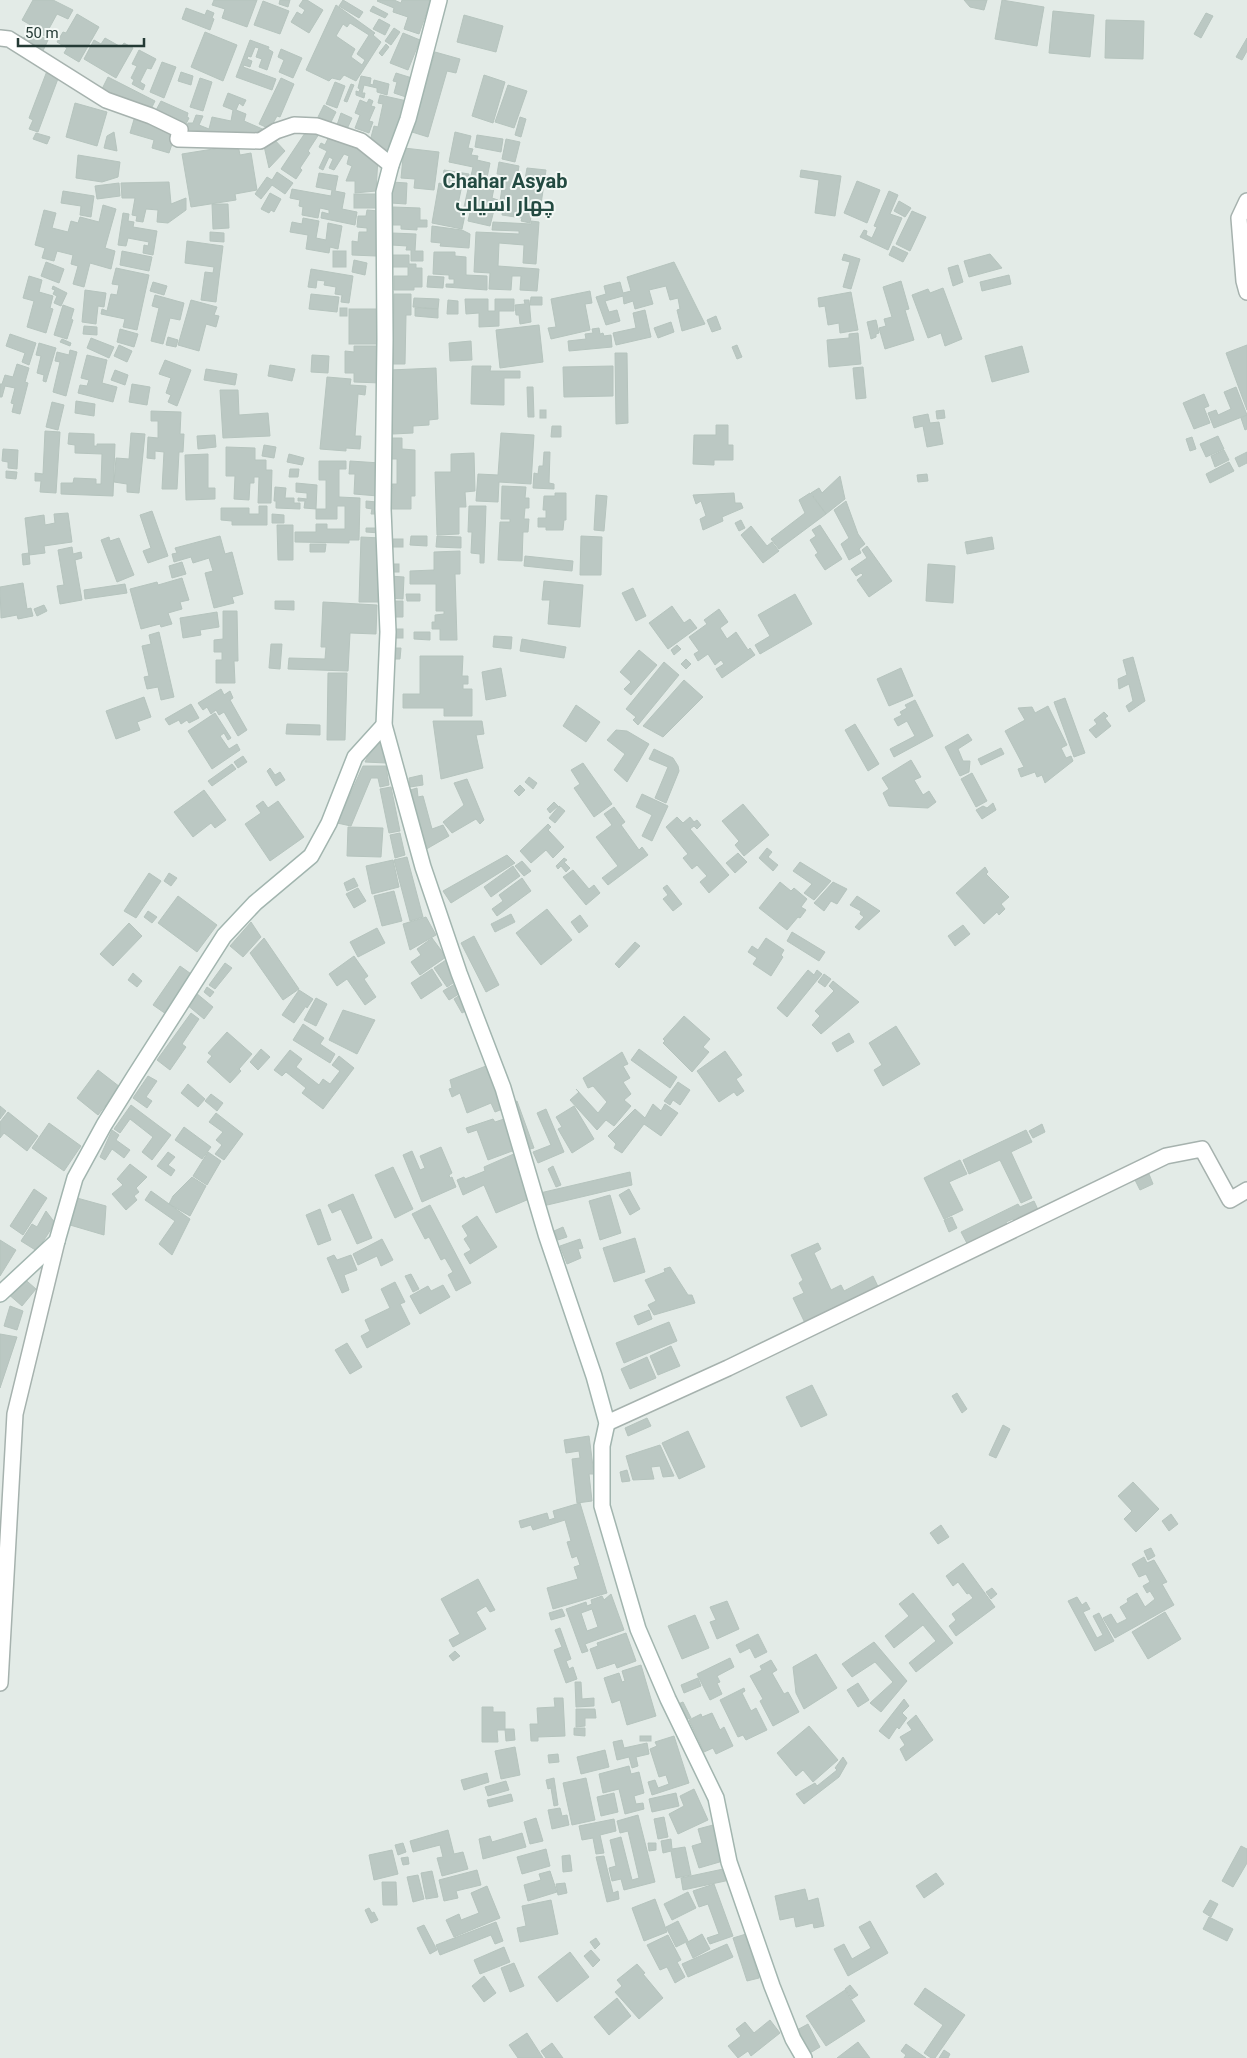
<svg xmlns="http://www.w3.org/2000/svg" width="1247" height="2058" font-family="Roboto,Cairo,sans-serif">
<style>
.building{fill:#bbc8c3;stroke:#b6c4be;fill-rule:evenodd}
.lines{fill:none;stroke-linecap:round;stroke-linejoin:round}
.street-casing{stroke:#a6b2ae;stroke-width:18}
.secondary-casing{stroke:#a2b5af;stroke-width:18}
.street{stroke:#fff;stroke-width:15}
.secondary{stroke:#fff;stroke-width:15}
.labels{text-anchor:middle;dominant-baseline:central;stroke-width:4;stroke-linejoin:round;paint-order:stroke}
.quarter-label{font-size:20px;font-weight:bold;fill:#234a41;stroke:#f3f8f5}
</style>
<rect width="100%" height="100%" fill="#e3ebe7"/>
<g class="building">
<polygon points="33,0 53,0 73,10 68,19 57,14 45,36 33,30 34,27 22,20"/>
<polygon points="214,0 257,0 247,27 222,18 225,9 212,5"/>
<polygon points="280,0 290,0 288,7 279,4"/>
<polygon points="303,0 307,0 323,10 309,33 291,22 297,12 302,15 305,10 299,6"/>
<polygon points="343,0 363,12 359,18 339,6"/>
<polygon points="378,0 394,0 401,3 402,0 431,0 419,34 404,29 408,17 393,12 394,8 377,1"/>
<polygon points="964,0 987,0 984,10 970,7"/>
<polygon points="1002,0 1044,7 1037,46 995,39"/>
<polygon points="263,1 289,11 280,34 254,25"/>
<path d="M336,5l39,28 -2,2 8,7 -25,39 -12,-6 -4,5 -8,-2 -3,3 -23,-11zM350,23l19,12 -12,19 8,6 -3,5 -11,-8 4,-8 -19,-13 7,-12 4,3z"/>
<polygon points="373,6 388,14 385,18 370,11"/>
<polygon points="186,8 205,15 207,10 214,13 212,18 214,19 210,30 182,19"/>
<polygon points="1053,11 1094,15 1090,57 1049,53"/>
<polygon points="1206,13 1213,16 1201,38 1194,34"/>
<polygon points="77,14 99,27 79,62 64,53 67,48 57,42 63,32 66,33"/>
<polygon points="464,15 503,26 496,52 457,42"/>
<polygon points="379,19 390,25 385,35 373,29"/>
<polygon points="1106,20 1144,21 1143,59 1105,58"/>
<polygon points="394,28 400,32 391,45 385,41"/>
<polygon points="28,30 48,40 42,53 7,36 9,31 24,38"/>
<polygon points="205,32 237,45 223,81 191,67"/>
<polygon points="403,33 420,40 408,70 390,63"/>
<polygon points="105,38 121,47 124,43 133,48 116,78 84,59 94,40 101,44"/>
<polygon points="1247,38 1247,51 1242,60 1236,57"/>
<polygon points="250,40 269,47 268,49 273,52 267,70 259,67 262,59 256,57 259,48 255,47 251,57 248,56 247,59 252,61 250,67 244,65 243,67 276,79 272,90 236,77"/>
<polygon points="386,44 389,47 382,56 379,53"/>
<polygon points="281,49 302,58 293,78 279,72 284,60 278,57"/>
<polygon points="139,50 156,59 151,69 147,68 140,82 145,85 143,90 132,84 134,80 131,78 137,66 132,64"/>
<polygon points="435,52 460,59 456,73 447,71 428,137 412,132"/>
<polygon points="162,62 176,67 164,98 150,92"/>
<polygon points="47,71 59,76 38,132 29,129 33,120 29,118"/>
<polygon points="181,72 193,76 191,85 178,81"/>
<polygon points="396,73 412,78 406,97 394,93 397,82 393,81"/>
<polygon points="484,75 505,82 493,123 472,116"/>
<polygon points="361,76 371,78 370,84 373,85 374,80 389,84 387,95 377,92 377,88 364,85 362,93 365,93 364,98 356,95 356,91 359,92 360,89 358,88"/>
<polygon points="108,77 155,101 149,113 102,89"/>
<polygon points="200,78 212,82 203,111 190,107"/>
<polygon points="281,78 294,84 280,117 277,116 270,129 259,124"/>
<polygon points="335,82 345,86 337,108 326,104"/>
<polygon points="351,84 354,85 347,102 344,101"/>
<polygon points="508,85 527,91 514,128 495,122"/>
<polygon points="228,93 246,100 243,106 239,103 236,110 246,114 244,121 267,131 263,137 185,132 188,123 193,123 196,115 203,116 199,125 209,129 212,117 231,121 233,110 223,106"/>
<polygon points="380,95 407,101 396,144 390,142 388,150 369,145 374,126 378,127 383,104 378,103"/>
<polygon points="369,99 373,101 371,106 375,107 369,121 373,122 369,133 355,128 360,115 355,113 360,100 367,103"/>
<polygon points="161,101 188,113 187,117 189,118 185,126 155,112"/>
<polygon points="75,103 107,112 97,146 66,137"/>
<polygon points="324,105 336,112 328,128 316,121"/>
<polygon points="341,113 352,118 347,129 337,125"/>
<polygon points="135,116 177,129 169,153 152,148 154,140 130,133"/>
<polygon points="520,117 526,119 521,137 515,135"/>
<polygon points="309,127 319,134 308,151 310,153 300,168 302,170 296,179 281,169"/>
<polygon points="114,132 117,151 104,148 107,136"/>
<polygon points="455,132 471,136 468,148 473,149 471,155 478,156 477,160 490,163 487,178 477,175 475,183 494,188 492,198 498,200 497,206 495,206 490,226 468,221 471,208 464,207 473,167 449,162"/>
<polygon points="36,133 50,137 47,144 33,139"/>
<polygon points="330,134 378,158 376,191 355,193 355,181 346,181 352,166 347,164 349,156 344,154 334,170 329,168 333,159 329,157 323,170 319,168 327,151 319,147 321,143 325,145"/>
<polygon points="477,135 503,139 501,152 475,147"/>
<polygon points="272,137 285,151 269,168 264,146"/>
<polygon points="506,139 520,142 515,162 502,159"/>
<polygon points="238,145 240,155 251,153 257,190 235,194 236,200 191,207 182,154"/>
<polygon points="404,148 439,152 434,190 414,188 415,179 401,178"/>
<polygon points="78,155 120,162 118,177 102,182 76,178"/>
<polygon points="499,162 519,166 516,184 524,185 527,168 546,170 540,211 532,210 530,223 521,221 522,218 502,215 503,209 499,208 504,175 497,174"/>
<polygon points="444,170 469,174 467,186 462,185 457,209 466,210 462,229 432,223 439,183 442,184"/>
<polygon points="801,170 841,176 835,216 815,213 819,180 800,177"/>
<polygon points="277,172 293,183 285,194 272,185 261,199 255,194 267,177 272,180"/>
<polygon points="319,173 338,176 335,191 345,193 342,209 357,212 355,225 321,218 322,212 329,214 329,210 320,208 318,218 302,215 303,207 299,206 300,200 290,198 292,189 331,196 332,190 316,187"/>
<polygon points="857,181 880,190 867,223 844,213"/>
<polygon points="169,182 171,204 186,198 186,210 168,223 157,222 158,210 146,209 143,222 136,221 137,216 132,215 135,198 122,198 121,183"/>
<polygon points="392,182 407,183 406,204 391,203"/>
<polygon points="119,183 120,196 97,199 95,186"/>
<polygon points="63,191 94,196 91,217 80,215 81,206 61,203"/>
<polygon points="889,191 898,195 890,214 902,218 888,250 860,237 864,230 867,231 866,235 872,238 877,227 874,226"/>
<polygon points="270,193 281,199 274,212 271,210 269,213 261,209"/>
<rect x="354" y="194" width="24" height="14"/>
<polygon points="899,201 911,208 905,217 894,211"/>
<polygon points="212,204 228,204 229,228 213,229"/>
<polygon points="103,205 116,209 105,248 115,251 111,269 90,263 84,287 73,284 78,266 71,264 73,255 57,251 54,261 42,258 45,248 35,245 44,210 56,213 52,228 68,232 71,221 78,223 80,217 99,222"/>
<polygon points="393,207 420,208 420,220 427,220 427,227 417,227 417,230 401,229 401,225 393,225"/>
<polygon points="367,210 379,211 376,256 352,255 352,241 358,242 359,232 367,232 367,228 357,227 358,216 366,216"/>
<polygon points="912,211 926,217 910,251 896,244"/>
<polygon points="123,213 129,214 128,221 134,222 133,227 157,231 153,255 143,253 144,245 148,246 149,242 128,238 126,246 118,245"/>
<polygon points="303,218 319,221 316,238 326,240 328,223 342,226 338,249 330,247 329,253 306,249 308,235 290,232 292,222 302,224"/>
<polygon points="531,221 539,222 536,264 523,263 524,245 499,243 498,266 539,269 537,291 520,290 521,276 512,276 511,290 489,289 490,273 474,272 476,232 519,234 519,231 492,230 493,222 531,224"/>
<polygon points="432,226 462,230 470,234 469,248 440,246 441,243 431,242"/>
<polygon points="210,232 224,233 224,242 210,241"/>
<polygon points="392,233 416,234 415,251 423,251 423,261 411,261 411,250 406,250 407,246 392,245"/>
<polygon points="187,241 223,246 216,302 201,300 205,272 213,273 214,267 185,263"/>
<polygon points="893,246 908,253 903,262 889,255"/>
<polygon points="122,251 152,257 149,271 120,265"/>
<rect x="333" y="251" width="13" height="16"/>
<polygon points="434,252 455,252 455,256 466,257 466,275 487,276 487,290 446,287 446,284 454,284 454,279 449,279 449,275 433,274"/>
<polygon points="844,254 860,259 851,289 843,287 850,262 842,260"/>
<polygon points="990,254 1002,268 969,277 964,261"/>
<polygon points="392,255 409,255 409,264 416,264 416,268 422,268 422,287 414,287 414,290 394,290 394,276 408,276 408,267 392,267"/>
<polygon points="354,260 367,263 365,275 352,272"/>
<polygon points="46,262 64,269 59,283 41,276"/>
<polygon points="674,262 705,324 682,331 677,310 680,309 678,298 670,300 666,286 649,290 653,304 635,309 633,301 624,304 623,296 605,301 609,312 617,310 620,321 606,325 596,297 606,294 604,286 620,282 623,293 631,291 627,277"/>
<polygon points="958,265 963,282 953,286 948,268"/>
<polygon points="116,268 149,275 137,330 123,327 125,319 101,314 102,309 107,311 111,294 117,295 119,285 112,284"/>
<polygon points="311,269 353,276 349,303 341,302 342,295 335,294 336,287 324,285 325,281 317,280 316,288 308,287"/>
<polygon points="1009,275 1011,284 982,291 980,282"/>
<polygon points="29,276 42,280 39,292 53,296 50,308 53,309 46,333 27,327 34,301 23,298"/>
<polygon points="428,276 444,277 443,288 427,287"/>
<polygon points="901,281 909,309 905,310 914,340 885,349 879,328 886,326 884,319 892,317 883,287"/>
<polygon points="153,282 167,286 164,295 150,291"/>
<polygon points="53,286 67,293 61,306 54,303 57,296 53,294 55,290 52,289"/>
<polygon points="943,288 962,339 945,346 941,333 928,338 912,295 928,289 930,293"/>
<polygon points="85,290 106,293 104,307 98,306 96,324 82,322"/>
<polygon points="590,291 592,303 585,304 590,330 551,339 548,328 556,327 551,299"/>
<polygon points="851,292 858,330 840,333 839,323 828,325 825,306 819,307 818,298"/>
<polygon points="311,294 339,297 337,312 309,309"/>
<polygon points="394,294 411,294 411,315 406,315 405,364 393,364"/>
<polygon points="155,295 184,303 180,320 170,318 163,344 151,341 159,308 152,306"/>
<polygon points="531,297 542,297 542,305 530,305"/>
<polygon points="414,298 439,299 438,309 413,307"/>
<polygon points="465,299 488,299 488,311 495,311 495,299 514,299 514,311 499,311 499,326 479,327 479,313 466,314"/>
<polygon points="191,300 217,307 214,315 219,316 216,327 206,324 199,351 178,345"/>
<polygon points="448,300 458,301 458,314 447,314"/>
<polygon points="524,300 529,300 531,322 520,324 519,315 516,315 515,305 525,304"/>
<polygon points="63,305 74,309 71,319 73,320 67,339 54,335"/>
<rect x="340" y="308" width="7" height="8"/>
<polygon points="415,308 438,309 438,318 415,316"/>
<rect x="349" y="309" width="32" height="35"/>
<polygon points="645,310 651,337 616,345 613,333 636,328 633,313"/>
<polygon points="716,316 721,329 712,332 707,320"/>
<polygon points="876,320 879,333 876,334 876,337 871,339 867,322"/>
<polygon points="671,322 674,332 658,338 654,328"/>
<polygon points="539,325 543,362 500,368 496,330"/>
<polygon points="84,326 97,327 97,335 83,334"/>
<polygon points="599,328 600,334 603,333 604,336 611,335 612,347 569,351 568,341 586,339 585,334 593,333 592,329"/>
<polygon points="120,329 138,334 134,347 117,342"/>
<polygon points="858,333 861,364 829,367 827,340 849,338 849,334"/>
<polygon points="10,334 36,343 29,365 22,362 25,353 6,346"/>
<polygon points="168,337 178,340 176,347 166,345"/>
<polygon points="91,338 114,347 109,358 87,348"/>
<polygon points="62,339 71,343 70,346 60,342"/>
<polygon points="471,341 472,360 450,361 449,343"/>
<polygon points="39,343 56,348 46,382 43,381 44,375 37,373 41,356 36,355"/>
<polygon points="119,345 132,351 127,362 114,356"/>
<polygon points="737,345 742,357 737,359 732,347"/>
<polygon points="1247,345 1247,410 1226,353"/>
<polygon points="354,346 382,346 381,383 354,382 354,373 345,373 345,351 354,352"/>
<polygon points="1022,346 1029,372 992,382 985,356"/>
<polygon points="70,350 77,352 66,396 53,392 60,362 55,361 57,352 69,355"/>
<polygon points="615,353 627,353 628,423 616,424"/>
<polygon points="87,355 107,360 102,383 117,387 113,402 78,393 80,385 87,386 89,380 81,378"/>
<polygon points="312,355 329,356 328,373 311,372"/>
<polygon points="165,360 191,370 177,406 168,402 171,395 166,393 171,378 159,374"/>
<polygon points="17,364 29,368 25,382 28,383 20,414 12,412 14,404 11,403 15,388 5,386 2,397 0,397 0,384 2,384 5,375 13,377"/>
<polygon points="270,365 295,369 292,381 268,376"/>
<polygon points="472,366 491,366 490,371 520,371 520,378 504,378 504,405 471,404"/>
<polygon points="613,366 613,396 564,397 563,367"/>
<polygon points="863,367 866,398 856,399 853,368"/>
<polygon points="436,368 438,419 429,420 429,425 413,426 413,433 393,434 390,370"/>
<polygon points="206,369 237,374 235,385 204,380"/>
<polygon points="115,370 128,375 125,385 111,380"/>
<polygon points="327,377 351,379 350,385 366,386 365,395 358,394 355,436 361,436 360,449 346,448 346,451 320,449"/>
<polygon points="132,384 150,387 147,405 129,402"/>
<polygon points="527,387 533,387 534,417 528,417"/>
<polygon points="1236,387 1247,415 1214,428 1208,413 1216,410 1218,415 1231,409 1224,392"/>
<polygon points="220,390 238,390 239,415 268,413 270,436 223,438"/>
<polygon points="1204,394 1209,406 1204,408 1210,423 1194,429 1183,403"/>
<polygon points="76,401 95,404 94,416 75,413"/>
<polygon points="52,402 64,405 58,430 46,427"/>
<rect x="540" y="410" width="6" height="8"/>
<polygon points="944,410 945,418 937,419 936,411"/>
<polygon points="151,411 181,412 180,434 184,434 183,452 179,452 177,489 162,489 164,452 155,451 155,459 147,458 148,437 158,438 158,421 151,421"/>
<polygon points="928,414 930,423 939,422 943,444 927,447 923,426 915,428 913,417"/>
<polygon points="1247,415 1247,429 1245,430 1241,418"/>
<polygon points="716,425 728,425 728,445 733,445 733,460 714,460 714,465 693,464 694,435 716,435"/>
<polygon points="552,426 561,426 561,437 551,437"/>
<polygon points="45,431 60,432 56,493 40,492 41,481 35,481 35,473 43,474"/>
<polygon points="69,433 94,434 94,446 97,446 97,444 115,444 113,496 61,494 61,483 73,483 74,478 96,479 96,484 101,484 102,454 75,453 75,445 68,444"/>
<polygon points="131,433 145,434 139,493 127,492 127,484 114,482 116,458 129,459"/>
<polygon points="501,433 534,435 531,484 499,482 498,502 476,501 478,474 498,475"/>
<polygon points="215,435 216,447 198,449 197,436"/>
<polygon points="1218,436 1224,449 1206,457 1200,444"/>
<polygon points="1192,437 1196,449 1190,451 1186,439"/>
<polygon points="390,438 402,438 402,449 415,450 415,496 411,496 411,509 388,509 388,488 393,488 392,484 397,484 397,459 390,459"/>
<polygon points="264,445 276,447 274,458 262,456"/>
<polygon points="226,447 255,448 255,460 266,460 266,470 272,470 271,503 258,503 259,477 254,477 254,483 250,483 249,500 234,499 235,476 226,476"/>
<polygon points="3,449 18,450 17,469 8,468 8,462 2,461"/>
<polygon points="1224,450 1229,460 1215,467 1211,456"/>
<polygon points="544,452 550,452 549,483 554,484 554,489 533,488 534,473 538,474 539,466 543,466"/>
<polygon points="1247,452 1247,463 1239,467 1235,458"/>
<polygon points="474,453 475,491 465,492 466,507 459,507 459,534 437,535 435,472 451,472 451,454"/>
<polygon points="208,454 208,488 215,488 215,499 186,500 185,455"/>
<polygon points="289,454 304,458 302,465 287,462"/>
<polygon points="319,461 346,461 346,469 339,469 339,497 360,498 359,540 349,540 349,543 295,542 295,532 316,532 316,524 327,524 327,529 345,529 345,506 337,506 337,519 316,519 316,509 326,509 326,480 319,480"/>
<polygon points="350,461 380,463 378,496 354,494 355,474 349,474"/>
<polygon points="1229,462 1234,471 1210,483 1206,474"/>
<polygon points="290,469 299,469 298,477 289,477"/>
<polygon points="6,471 17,472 16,479 6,478"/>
<polygon points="927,474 928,481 918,482 917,475"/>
<polygon points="840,476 845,499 826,514 811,493 819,488 822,493"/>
<polygon points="296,483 317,485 316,509 304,508 305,501 298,501 298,498 307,499 307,493 296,492"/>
<polygon points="502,486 526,487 525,498 529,498 529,508 525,508 524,519 529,519 528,532 523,532 522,561 498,560 500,522 510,522 510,519 501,519"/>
<polygon points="275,487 286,488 285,498 294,498 294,503 300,503 300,509 276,508 276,501 274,501"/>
<polygon points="555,493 566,493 566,520 564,520 563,530 546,530 546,527 538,527 538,518 546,518 546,510 543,510 544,496 555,496"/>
<polygon points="734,493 735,503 741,503 743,508 722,517 723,521 703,530 700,519 706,516 701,501 696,504 693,495"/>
<polygon points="810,493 826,514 779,549 771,539 805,513 799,500"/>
<polygon points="596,495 607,496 604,531 594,530"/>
<polygon points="366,501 377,502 376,514 371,514 372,509 366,508"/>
<polygon points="846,501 858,534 865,544 859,549 861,553 849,560 841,544 849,538 834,510"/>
<polygon points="259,506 267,506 267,525 232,525 232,521 221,520 221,508 249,508 249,514 259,514"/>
<polygon points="469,506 486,506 484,563 480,563 480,554 471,553 472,532 468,532"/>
<polygon points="152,511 168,556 148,563 143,551 151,548 140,515"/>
<polygon points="68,513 72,542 44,546 45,553 29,555 25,518 44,515 45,525 55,523 54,514"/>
<polygon points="272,514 284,515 284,523 272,523"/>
<polygon points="741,520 745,528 739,531 735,523"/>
<polygon points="277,525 293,525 293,560 278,560"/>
<polygon points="820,525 842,559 825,570 815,555 818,553 810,540 816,536 812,530"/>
<polygon points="751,526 767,546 772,542 779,551 763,563 741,535"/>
<polygon points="366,528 380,528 380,533 366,532"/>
<polygon points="220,536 225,554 232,552 243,594 232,597 234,603 214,608 205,573 213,571 209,558 193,563 191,557 174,562 172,554 177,553 175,548"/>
<polygon points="411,536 427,536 427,546 410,545"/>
<polygon points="437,536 461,537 461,548 436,547"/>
<polygon points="581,536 602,537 601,575 580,575"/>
<polygon points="109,537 110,541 119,538 134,575 117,582 101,540"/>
<polygon points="361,537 381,538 379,602 359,602"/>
<polygon points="992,537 994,549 967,554 965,542"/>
<rect x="391" y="539" width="12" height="8"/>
<polygon points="310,544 326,544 325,552 310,552"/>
<polygon points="867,546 892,581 869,597 857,580 863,575 861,573 856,576 851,569 867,558 862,550"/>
<polygon points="72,547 73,554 81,552 82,558 75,560 82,600 60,604 57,586 64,585 58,550"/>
<polygon points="460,551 460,574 455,574 457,640 440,640 440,629 432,629 432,622 435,622 435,615 444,614 444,611 436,611 436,584 410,584 410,571 434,570 434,552"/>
<polygon points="29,553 30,564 23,565 22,554"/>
<polygon points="525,556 573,561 572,571 524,566"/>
<polygon points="182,562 186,574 172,578 169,566"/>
<rect x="390" y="564" width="9" height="8"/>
<polygon points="928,564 955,566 953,603 926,601"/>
<polygon points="389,576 404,577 403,599 388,598"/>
<polygon points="182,578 189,600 180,602 182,609 168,613 172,624 161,627 160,624 141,629 130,589 157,582 158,585"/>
<polygon points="544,581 583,585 580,627 548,624 550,600 542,600"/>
<polygon points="23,583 27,609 31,608 33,616 18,619 17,615 1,618 0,587"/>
<polygon points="125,584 127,593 85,599 84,590"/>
<polygon points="633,588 646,616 636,621 622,593"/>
<polygon points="406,594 420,594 420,601 407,601"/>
<polygon points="795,594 812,624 760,654 755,645 770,636 758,615"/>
<polygon points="275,601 294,601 294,610 275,609"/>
<polygon points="394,601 403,601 403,617 395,617"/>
<polygon points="323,602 377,605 376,634 350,633 348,671 288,669 289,658 325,659 326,647 321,647"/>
<polygon points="44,605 47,611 37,616 34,609"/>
<polygon points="672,606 684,623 690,619 697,628 668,649 649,623"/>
<polygon points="719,609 728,622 720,628 727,639 736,632 748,650 750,648 755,655 722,678 716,669 724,664 721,660 715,665 708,654 698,661 694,654 699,651 689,637 707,624 704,620"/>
<polygon points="223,611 237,611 238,661 234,661 235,683 216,683 216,660 222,660 222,652 214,652 214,640 223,639"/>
<polygon points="217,612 219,627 200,630 201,635 183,638 180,618"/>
<rect x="392" y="629" width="11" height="9"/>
<polygon points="159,632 174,697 161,700 158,687 147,689 144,677 149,676 142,646 151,644 149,635"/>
<polygon points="414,632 430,632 430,640 414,639"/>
<polygon points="494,636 512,637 511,649 493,647"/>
<polygon points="522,639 566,647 564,658 520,651"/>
<polygon points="271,644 282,644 280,669 269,668"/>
<polygon points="677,645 681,649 674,655 671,650"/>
<polygon points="394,648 401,648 400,659 393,659"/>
<polygon points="639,650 657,665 631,695 624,689 631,682 620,672"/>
<polygon points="420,656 463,656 462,676 468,676 468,684 463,684 463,689 472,689 472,716 444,716 444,708 403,708 403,694 420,694"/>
<polygon points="1133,657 1145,701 1129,712 1126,706 1133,701 1129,684 1119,689 1118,679 1127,675 1123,660"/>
<polygon points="686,659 691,664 686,669 681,664"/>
<polygon points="664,662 679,675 638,725 633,720 636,717 626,709"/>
<polygon points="501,668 506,696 486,700 482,672"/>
<polygon points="901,668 913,696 889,706 877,679"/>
<polygon points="328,673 347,673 345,740 327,740"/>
<polygon points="684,680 703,697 663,737 643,726"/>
<polygon points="221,689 224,695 230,691 233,698 230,700 247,730 238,736 224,712 219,715 216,710 211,714 207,707 203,710 198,703"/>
<polygon points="144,697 151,717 137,722 140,730 116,739 106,711"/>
<polygon points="1065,698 1085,753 1074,757 1054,702"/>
<polygon points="915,700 933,736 894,757 890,749 915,736 907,721 898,726 894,719 902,715 900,712 907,708 905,705"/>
<polygon points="191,704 199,718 189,723 187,720 181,724 179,720 169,725 165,719"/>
<polygon points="576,705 600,722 586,742 563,726"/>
<polygon points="1048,706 1067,745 1061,748 1066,758 1071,756 1073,761 1045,783 1042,775 1037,777 1035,772 1021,777 1018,769 1024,767 1005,731 1025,720 1018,708 1032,707 1035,713"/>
<polygon points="1104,712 1108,716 1105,718 1111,726 1096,738 1089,730 1097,724 1094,720"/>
<polygon points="215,713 231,738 228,740 224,733 220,736 229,749 237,744 240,750 212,769 188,731"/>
<polygon points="433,721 482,721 484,734 476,735 483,768 441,779"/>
<polygon points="287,724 320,725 320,735 286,734"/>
<polygon points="855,724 879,764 868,771 845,730"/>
<polygon points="616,730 627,731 649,744 627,782 614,770 625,754 607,740"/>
<polygon points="968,734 972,740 958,749 963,761 970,761 969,772 960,776 945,747"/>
<polygon points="374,743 381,743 386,763 365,762"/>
<polygon points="1001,748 1004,754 981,765 978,759"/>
<polygon points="654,749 673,758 678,766 679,771 666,803 655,798 668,767 649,759"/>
<polygon points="243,756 247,762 238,768 234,762"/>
<polygon points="911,760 921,777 914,780 923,795 929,791 936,802 928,808 889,806 883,793 889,789 882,778"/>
<polygon points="583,763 612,804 594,817 574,788 580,784 571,770"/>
<polygon points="232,764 236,769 212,786 208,781"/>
<polygon points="363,766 386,766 389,785 380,787 378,778 371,778 351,826 337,823"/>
<polygon points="270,768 275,775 280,772 285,780 276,786 267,771"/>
<polygon points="972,773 987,801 976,807 961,779"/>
<polygon points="422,775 423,785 410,787 409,778"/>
<polygon points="529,777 537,783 533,789 525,782"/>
<polygon points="467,779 484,820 480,824 476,819 452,833 443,822 464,805 454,783"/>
<polygon points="520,785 525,790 519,796 514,791"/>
<polygon points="391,787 400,831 389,833 380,789"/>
<polygon points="417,788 418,797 423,796 432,829 443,825 449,836 423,851 407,791"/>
<polygon points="204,790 226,820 215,828 211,823 193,837 174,812"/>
<polygon points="642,794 668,806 652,841 642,836 652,815 636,807"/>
<polygon points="263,801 268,808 278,801 304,837 270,861 245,824 261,813 256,806"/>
<polygon points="554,802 558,806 550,813 547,809"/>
<polygon points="993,803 996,810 982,819 976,810 983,806 987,808"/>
<polygon points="743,804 769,835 744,856 735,845 739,841 722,821"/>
<polygon points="559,806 565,811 555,823 549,818"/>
<polygon points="614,807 625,822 621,825 639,850 642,847 648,855 608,885 602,878 618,866 596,837 612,825 604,814"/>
<polygon points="677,817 683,823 690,817 694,822 697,820 701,825 697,829 694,826 690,829 729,875 709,893 700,882 707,876 697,865 692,869 683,858 688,854 666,827"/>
<polygon points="548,824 551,827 548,830 564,847 553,858 546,850 531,863 520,851"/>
<polygon points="348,827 383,828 381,857 347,856"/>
<polygon points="400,833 405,855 395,858 390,835"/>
<polygon points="767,848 772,852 768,857 778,865 773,871 759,858"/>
<polygon points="738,853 747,862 735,873 726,863"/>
<polygon points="507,855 515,863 451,903 443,891"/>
<polygon points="407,857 423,917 410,921 394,860"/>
<polygon points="564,858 567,860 564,862 570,868 566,872 561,866 558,869 556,866"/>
<polygon points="393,860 399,887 372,894 366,866"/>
<polygon points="522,861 531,871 524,876 515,866"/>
<polygon points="800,862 831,881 814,900 804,893 812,884 793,871"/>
<polygon points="513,866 520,876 491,897 484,887"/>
<polygon points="985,867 988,872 986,874 1009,897 1001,904 1005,909 999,915 997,912 984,924 956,893"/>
<polygon points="573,870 589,889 594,885 600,893 586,905 563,877"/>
<polygon points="149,873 161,881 136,918 124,911"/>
<polygon points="169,873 177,878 171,886 164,881"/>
<polygon points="354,878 358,886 347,891 344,883"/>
<polygon points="522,878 531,891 497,916 492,909 503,901 499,895"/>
<polygon points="780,882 791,891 794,888 807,899 801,907 806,910 800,918 798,917 787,930 759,908"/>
<polygon points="833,882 847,889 837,904 831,901 824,911 814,903"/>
<polygon points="667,885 682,904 673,911 663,899 668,895 663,888"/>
<polygon points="358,888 366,901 354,908 346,894"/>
<polygon points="394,891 402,921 382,926 374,896"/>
<polygon points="178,896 217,925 197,952 158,923"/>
<polygon points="857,896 880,911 859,930 855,927 864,917 860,914 861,911 850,905"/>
<polygon points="547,909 572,940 541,965 516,933"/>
<polygon points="148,911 157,917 152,923 144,917"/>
<polygon points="511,914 515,922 495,932 491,924"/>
<polygon points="580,915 588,926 579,933 571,922"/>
<polygon points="426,917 436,935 410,950 403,924"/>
<polygon points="251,922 261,937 243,957 230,946"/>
<polygon points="129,923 142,936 113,966 100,954"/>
<polygon points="963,925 970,934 955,946 948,936"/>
<polygon points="377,928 385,943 358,957 350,942"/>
<polygon points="792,932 825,952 819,961 787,941"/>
<polygon points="474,936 499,985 486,992 461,943"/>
<polygon points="264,938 299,989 283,1000 250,953"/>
<polygon points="432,938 446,957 420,975 411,962 421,955 417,949"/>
<polygon points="766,938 784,950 781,955 783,957 771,976 753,964 757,958 748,952 752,946 758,950"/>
<polygon points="635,942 640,946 619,968 615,964"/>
<polygon points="354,956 368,976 364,979 376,997 365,1005 347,979 337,986 329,974"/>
<polygon points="446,960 459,979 447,987 434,968"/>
<polygon points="225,963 232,968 215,989 209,985"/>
<polygon points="180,966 194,976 166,1014 153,1005"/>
<polygon points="432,969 442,985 421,999 411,983"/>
<polygon points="808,970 814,975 817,970 822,974 787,1017 777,1008"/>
<polygon points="133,973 142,981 137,987 128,980"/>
<polygon points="824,974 831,979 825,987 818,982"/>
<polygon points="833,981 859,1002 821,1034 812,1025 820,1016 815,1011 834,991 829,986"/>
<polygon points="458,982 464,991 449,1000 443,991"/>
<polygon points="207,987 214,992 210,997 204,992"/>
<polygon points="299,990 313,999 307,1008 306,1006 294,1023 282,1015"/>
<polygon points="196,993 213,1007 204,1019 186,1004"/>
<polygon points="463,993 471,1008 462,1013 454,999"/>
<polygon points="316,998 327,1004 316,1026 304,1020"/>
<polygon points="343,1010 375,1020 357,1054 329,1040"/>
<polygon points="191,1013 199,1019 182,1044 186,1047 170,1070 157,1060"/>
<polygon points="684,1016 710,1039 703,1047 709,1052 692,1072 663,1043 665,1041 663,1039"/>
<polygon points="303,1024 324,1038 320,1044 335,1054 330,1063 293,1040"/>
<polygon points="896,1026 920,1064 883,1086 874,1070 882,1065 869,1043"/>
<polygon points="227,1032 252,1054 239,1069 241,1071 230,1083 207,1062 212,1056 208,1053"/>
<polygon points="849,1033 854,1042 837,1052 832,1043"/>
<polygon points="261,1049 270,1057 258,1070 250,1062"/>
<polygon points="639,1049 677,1077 670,1088 631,1060"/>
<polygon points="290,1050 302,1059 296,1067 319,1085 323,1079 330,1084 340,1071 332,1065 339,1056 354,1068 323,1109 302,1093 306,1088 286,1072 282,1076 274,1070"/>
<polygon points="725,1051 742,1075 736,1079 744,1091 737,1096 734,1092 719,1102 697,1071"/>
<polygon points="622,1052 628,1064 623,1066 630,1078 623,1082 631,1094 624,1100 631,1106 614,1126 606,1120 597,1130 570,1100 579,1092 576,1089 598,1113 607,1102 593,1086 588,1088 583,1078"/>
<polygon points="486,1066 496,1092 501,1090 505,1108 495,1112 491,1103 467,1113 460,1093 452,1097 449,1089 452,1088 450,1080"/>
<polygon points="98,1070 120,1087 98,1115 77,1098"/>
<polygon points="148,1076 157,1081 146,1097 152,1101 147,1108 133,1098"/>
<polygon points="678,1082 690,1090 680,1105 673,1100 670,1105 664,1101"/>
<polygon points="188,1084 205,1099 198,1107 181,1093"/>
<polygon points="211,1094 223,1103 217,1111 205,1101"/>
<polygon points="517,1101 534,1148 526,1150 509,1104"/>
<polygon points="653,1104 661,1111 665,1104 678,1113 661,1136 644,1124 622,1153 614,1148 616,1144 608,1136 635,1109 645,1118"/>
<polygon points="131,1105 171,1135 152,1160 142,1152 153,1137 130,1119 120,1133 114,1129"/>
<polygon points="0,1106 6,1111 0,1119"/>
<polygon points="574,1106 594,1139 572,1153 558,1129 562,1127 556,1117"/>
<polygon points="546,1109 564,1152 538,1163 533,1152 551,1145 537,1113"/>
<polygon points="8,1112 38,1136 27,1151 4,1133 0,1138 0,1122"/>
<polygon points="216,1113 243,1134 224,1160 215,1154 222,1145 216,1140 223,1132 209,1122"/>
<polygon points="493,1119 495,1122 504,1119 515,1150 488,1160 477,1130 468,1133 466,1128"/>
<polygon points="49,1123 81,1146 64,1171 32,1148"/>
<polygon points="1042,1124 1045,1132 1033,1138 1029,1131"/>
<polygon points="184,1127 211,1147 202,1159 175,1140"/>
<polygon points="112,1130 119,1135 116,1140 130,1150 124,1158 112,1149 105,1160 100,1157"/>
<polygon points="1026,1130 1032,1142 1011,1152 1032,1198 1021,1203 1000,1160 969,1174 963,1160"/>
<polygon points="441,1147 452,1173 449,1175 450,1178 452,1177 456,1187 422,1202 403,1155 412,1151 420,1170 425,1168 420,1156"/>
<polygon points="168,1152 175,1157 168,1165 175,1170 171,1176 157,1166"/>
<polygon points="208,1152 221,1161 207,1185 193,1176"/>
<polygon points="516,1153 534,1197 496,1213 484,1185 463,1195 457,1180 464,1177 465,1179 485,1171 484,1167"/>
<polygon points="960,1160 967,1174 949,1182 963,1210 944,1219 924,1178"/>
<polygon points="130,1164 147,1177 136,1188 139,1192 134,1196 137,1200 126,1210 112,1194 123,1185 117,1179"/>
<polygon points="553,1166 561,1185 556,1187 548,1169"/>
<polygon points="393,1167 413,1209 395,1218 375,1175"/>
<polygon points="630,1172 632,1185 543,1206 540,1193"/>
<polygon points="1149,1174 1153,1184 1140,1190 1135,1180"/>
<polygon points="192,1177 206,1186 190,1216 169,1204 173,1196"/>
<polygon points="34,1189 47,1198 23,1235 10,1226"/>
<polygon points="629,1189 640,1209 630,1215 619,1195"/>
<polygon points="151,1191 190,1219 172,1255 159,1244 175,1221 145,1200"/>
<polygon points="353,1194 372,1238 357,1244 341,1209 332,1213 328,1205"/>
<polygon points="610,1195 621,1233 600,1240 589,1201"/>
<polygon points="77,1198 106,1206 104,1235 70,1225"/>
<polygon points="1034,1201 1040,1214 1016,1225 1013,1219 1006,1222 1009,1230 970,1249 961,1232 1018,1204 1020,1207"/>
<polygon points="430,1205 471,1283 456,1291 448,1275 453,1272 445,1258 441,1260 429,1237 425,1239 412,1214"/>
<polygon points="320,1209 331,1240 318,1245 306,1215"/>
<polygon points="46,1211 55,1223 37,1251 21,1241 32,1224 37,1227"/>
<polygon points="477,1216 497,1247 470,1264 464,1254 471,1250 464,1239 468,1236 462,1226"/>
<polygon points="952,1217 957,1228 949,1232 944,1220"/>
<polygon points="563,1227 567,1237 558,1240 554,1231"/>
<polygon points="635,1238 645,1272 614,1282 603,1248"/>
<polygon points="382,1239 393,1260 381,1266 377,1256 358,1265 353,1254"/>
<polygon points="580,1239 583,1248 578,1249 581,1258 567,1264 560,1246"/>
<polygon points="0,1240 16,1250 0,1276"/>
<polygon points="818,1243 821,1249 814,1253 831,1290 841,1285 844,1291 873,1276 881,1293 805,1323 793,1298 804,1293 799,1283 803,1280 791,1255"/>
<polygon points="334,1255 337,1260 351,1255 357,1270 344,1275 349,1290 342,1293 327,1258"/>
<polygon points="670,1267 688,1295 692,1295 695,1303 654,1315 648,1305 656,1301 645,1280 665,1272 664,1269"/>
<polygon points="411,1274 419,1289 413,1292 405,1276"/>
<polygon points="21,1276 36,1289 22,1306 7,1293"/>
<polygon points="395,1282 405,1302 400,1304 410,1324 367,1348 361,1336 370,1331 365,1320 390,1308 381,1289"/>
<polygon points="443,1285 450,1297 420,1314 410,1296 428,1286 431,1291"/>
<polygon points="10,1306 23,1311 17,1330 4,1326"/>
<polygon points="649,1310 652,1319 638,1325 634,1316"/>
<polygon points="669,1322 677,1341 624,1363 616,1343"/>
<polygon points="0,1334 17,1337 0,1388"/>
<polygon points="347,1343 362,1367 350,1374 335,1350"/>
<polygon points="671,1346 680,1366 658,1375 650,1356"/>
<polygon points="647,1357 656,1378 630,1389 621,1369"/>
<polygon points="812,1385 827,1415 801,1427 786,1397"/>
<polygon points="957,1393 967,1409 962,1413 952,1396"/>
<polygon points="647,1418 651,1426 628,1436 625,1428"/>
<polygon points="1003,1425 1010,1429 996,1458 989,1455"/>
<polygon points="688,1431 705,1467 679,1479 662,1443"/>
<polygon points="589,1436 594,1474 589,1474 592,1501 577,1503 572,1459 580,1458 579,1451 566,1453 564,1440"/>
<polygon points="660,1445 674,1476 663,1477 660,1466 651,1467 654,1479 633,1480 626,1456"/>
<polygon points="627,1470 630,1481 622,1482 620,1472"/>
<polygon points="1133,1482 1159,1509 1136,1532 1124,1519 1132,1511 1118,1496"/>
<polygon points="580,1503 607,1593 553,1609 547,1588 578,1579 574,1567 580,1565 577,1556 572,1558 567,1542 571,1541 565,1520 533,1530 531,1525 521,1528 519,1521 547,1513 549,1520 555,1518 553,1511"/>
<polygon points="1171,1514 1178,1524 1169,1531 1162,1521"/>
<polygon points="941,1525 949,1537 938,1544 930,1533"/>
<polygon points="1151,1548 1155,1556 1148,1560 1144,1551"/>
<polygon points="1144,1557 1147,1563 1154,1560 1167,1582 1162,1584 1174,1605 1115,1638 1103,1618 1111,1614 1117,1624 1127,1619 1120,1607 1128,1602 1127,1599 1137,1593 1145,1607 1155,1599 1150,1591 1147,1593 1143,1586 1150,1582 1146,1574 1139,1577 1132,1564"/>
<polygon points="963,1563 995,1607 956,1636 949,1626 956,1620 952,1614 973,1598 969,1593 967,1594 958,1582 953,1586 946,1576"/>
<polygon points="478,1579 495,1610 490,1612 486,1606 476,1612 486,1629 453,1647 449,1640 460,1634 441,1599"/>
<polygon points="992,1588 997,1594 991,1599 986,1592"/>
<polygon points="913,1593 953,1643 916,1672 909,1663 936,1641 923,1625 894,1648 885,1636 909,1616 899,1604"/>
<path d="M611,1594l13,36 -39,14 3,7 -6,2 -16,-44 20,-7 1,4 5,-2 -1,-4 11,-4 2,4zM592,1609l6,18 -11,4 -6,-18z"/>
<polygon points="1077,1597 1082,1605 1086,1602 1090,1609 1083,1612 1097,1638 1103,1635 1093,1616 1099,1613 1114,1641 1095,1651 1068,1601"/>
<polygon points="727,1601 739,1629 717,1639 710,1622 716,1620 710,1607"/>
<polygon points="562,1609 565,1616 551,1620 549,1613"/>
<polygon points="1165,1612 1181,1639 1148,1659 1132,1632"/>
<polygon points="695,1615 709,1648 682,1659 668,1626"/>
<polygon points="560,1628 571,1659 566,1661 569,1669 573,1667 577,1679 566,1683 554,1650 562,1647 555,1630"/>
<polygon points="626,1633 636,1661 617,1668 615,1663 597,1669 590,1649 598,1646 597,1643"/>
<polygon points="758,1634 767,1652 755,1658 750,1648 740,1653 736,1645"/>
<polygon points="874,1642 907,1681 881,1712 870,1703 893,1682 875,1662 852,1677 842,1664"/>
<polygon points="455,1651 460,1656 453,1661 449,1656"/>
<polygon points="816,1654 837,1688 804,1709 796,1693 793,1667"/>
<polygon points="730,1658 734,1667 717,1676 720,1682 717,1683 722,1694 710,1700 697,1674"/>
<polygon points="771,1660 777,1670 772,1673 784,1694 788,1692 799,1712 773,1726 760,1701 763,1699 750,1676 762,1670 760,1666"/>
<polygon points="641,1665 656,1716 627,1725 620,1700 612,1703 604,1678 619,1673 622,1682 625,1681 622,1671"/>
<polygon points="698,1678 701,1686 684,1693 681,1685"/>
<polygon points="575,1682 581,1682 582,1699 594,1698 594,1706 576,1707"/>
<polygon points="858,1683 869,1700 858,1707 847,1690"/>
<polygon points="744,1688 745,1691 742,1693 751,1711 756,1708 767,1730 746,1740 743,1735 738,1737 720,1700"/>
<polygon points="554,1698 563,1698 565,1736 538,1737 538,1741 531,1741 530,1724 538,1724 537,1708 555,1707"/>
<polygon points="904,1699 909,1706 902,1713 907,1718 899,1729 897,1727 889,1739 879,1731"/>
<polygon points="683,1702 691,1718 685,1720 678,1704"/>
<polygon points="482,1707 493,1707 493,1712 505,1712 505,1730 497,1730 498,1742 482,1742"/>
<polygon points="576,1709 595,1709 596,1718 585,1718 585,1726 576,1727"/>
<polygon points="712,1713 720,1730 724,1727 733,1746 716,1754 713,1748 704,1752 689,1720 701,1714 702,1717"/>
<polygon points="916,1715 933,1740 906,1761 900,1749 905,1745 900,1737 912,1730 907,1723"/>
<polygon points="809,1726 838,1760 813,1782 803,1770 796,1776 777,1753"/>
<polygon points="574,1728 585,1728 585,1736 574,1735"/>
<polygon points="505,1729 514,1729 515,1740 506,1741"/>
<rect x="640" y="1736" width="11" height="5"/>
<polygon points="674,1736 689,1783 652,1795 648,1782 655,1780 658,1788 669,1784 666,1775 659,1777 650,1749 657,1746 655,1742"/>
<polygon points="622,1740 624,1748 647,1743 649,1754 636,1757 638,1766 632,1768 629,1757 617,1760 613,1742"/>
<polygon points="515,1747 520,1775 501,1779 495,1751"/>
<polygon points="605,1750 609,1767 581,1774 577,1757"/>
<polygon points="558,1754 559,1762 549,1763 548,1755"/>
<polygon points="843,1757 847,1763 839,1777 804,1804 796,1794 815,1783 817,1786 837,1770 835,1768"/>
<polygon points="629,1766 631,1774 639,1772 644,1793 634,1796 636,1804 643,1803 644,1809 625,1814 619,1789 603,1793 599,1774"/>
<polygon points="487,1773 489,1782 464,1790 461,1780"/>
<polygon points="554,1778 558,1805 554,1806 551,1788 548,1789 546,1780"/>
<polygon points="586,1778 595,1820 572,1825 563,1783"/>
<polygon points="506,1781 509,1790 488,1796 485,1787"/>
<polygon points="694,1789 708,1820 678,1834 669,1814 684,1806 680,1796"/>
<polygon points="614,1793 618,1812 601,1816 597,1797"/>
<polygon points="676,1793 679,1806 652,1812 649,1799"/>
<polygon points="511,1794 513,1801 489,1807 487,1800"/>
<polygon points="560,1808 562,1816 567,1815 569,1825 552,1829 548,1810"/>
<polygon points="638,1815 655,1882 624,1890 621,1879 612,1881 609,1868 616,1866 610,1840 621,1837 632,1880 639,1878 628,1831 620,1833 617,1821"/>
<polygon points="664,1817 668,1837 658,1839 654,1819"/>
<polygon points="536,1818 543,1841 530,1844 524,1822"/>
<polygon points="614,1819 616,1831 600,1835 604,1853 596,1854 593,1838 582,1840 579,1826"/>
<polygon points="713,1825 723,1861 699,1868 692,1846 702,1843 698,1829"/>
<polygon points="448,1830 454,1854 463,1852 468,1869 442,1876 437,1858 443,1857 440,1845 413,1852 410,1841"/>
<polygon points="522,1833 526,1847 483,1859 479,1839 490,1836 492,1842"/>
<polygon points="671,1839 672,1849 685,1847 691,1875 676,1878 671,1851 663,1853 661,1841"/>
<polygon points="403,1843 406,1852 398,1855 395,1845"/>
<polygon points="648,1843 656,1843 656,1850 649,1851"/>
<polygon points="1241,1846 1247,1849 1247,1863 1233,1887 1222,1881"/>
<polygon points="546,1849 550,1866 522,1874 517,1857"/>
<polygon points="392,1850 398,1874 374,1880 369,1855"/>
<polygon points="570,1855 572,1871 563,1872 562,1856"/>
<polygon points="604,1856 613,1893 618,1891 619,1899 607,1902 596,1857"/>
<polygon points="408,1857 409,1864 403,1865 401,1858"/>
<polygon points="728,1868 730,1880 683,1890 681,1878"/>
<polygon points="477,1870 481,1885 456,1891 458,1898 444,1901 439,1880"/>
<polygon points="432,1871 438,1897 426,1899 421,1873"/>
<polygon points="550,1871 557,1892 528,1901 524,1885 541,1880 539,1874"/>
<polygon points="936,1873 944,1884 924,1898 916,1886"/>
<polygon points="418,1875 424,1899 413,1902 407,1877"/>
<polygon points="382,1882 396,1882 397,1905 383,1905"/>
<polygon points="565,1883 567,1893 558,1895 556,1884"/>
<polygon points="714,1884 733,1936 710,1944 707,1938 719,1934 708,1904 699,1907 693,1891"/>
<polygon points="487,1886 500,1918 454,1937 446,1920 459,1914 461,1920 479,1913 471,1893"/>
<polygon points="805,1889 808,1901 818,1898 824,1926 814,1928 813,1923 796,1927 794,1917 780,1920 775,1896"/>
<polygon points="688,1892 696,1908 672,1920 664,1904"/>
<polygon points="655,1899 667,1932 644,1941 632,1908"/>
<polygon points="551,1900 558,1934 520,1942 517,1928 526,1926 522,1906"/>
<polygon points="1210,1900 1218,1904 1211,1917 1203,1912"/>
<polygon points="369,1908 372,1913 374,1912 378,1920 371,1923 365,1910"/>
<polygon points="1209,1917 1233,1929 1227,1941 1203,1929"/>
<polygon points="678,1921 688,1941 676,1947 666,1927"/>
<polygon points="870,1921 888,1953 848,1976 834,1949 844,1944 852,1959 871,1948 859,1927"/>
<polygon points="496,1922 503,1941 495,1944 491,1935 440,1955 436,1945"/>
<polygon points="424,1925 437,1950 430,1954 417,1928"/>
<polygon points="702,1934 710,1949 693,1958 686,1943"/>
<polygon points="746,1934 759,1978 747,1981 733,1938"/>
<polygon points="668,1935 681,1960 677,1962 685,1977 675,1983 667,1967 660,1970 647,1945"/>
<polygon points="596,1938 600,1944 595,1949 590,1942"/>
<polygon points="727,1944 733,1957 688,1977 682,1964"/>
<polygon points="504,1947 510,1962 480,1974 474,1960"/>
<polygon points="591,1950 600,1960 593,1967 584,1956"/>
<polygon points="570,1952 589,1977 557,2002 538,1977"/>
<polygon points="514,1963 524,1986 510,1992 501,1968"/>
<polygon points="637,1964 645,1973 643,1974 663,1998 639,2019 615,1992 622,1986 617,1980"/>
<polygon points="484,1976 496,1993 484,2002 472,1986"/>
<polygon points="850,1985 858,1995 852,1999 845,1989"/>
<polygon points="925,1988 965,2015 935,2058 931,2058 924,2053 943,2025 914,2004"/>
<polygon points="845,1990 865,2021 826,2046 806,2016"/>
<polygon points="617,1998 631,2016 609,2035 594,2017"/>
<polygon points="770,2020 780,2033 751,2056 748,2051 738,2058 728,2046 741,2036 736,2029 745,2022 754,2033"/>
<polygon points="808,2024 820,2047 810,2053 797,2030"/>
<polygon points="527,2033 543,2058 518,2058 509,2045"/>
<polygon points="858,2042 870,2058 837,2058"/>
<polygon points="552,2043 563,2058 546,2058 541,2051"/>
<polygon points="906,2044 926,2058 904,2058 906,2055 901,2051"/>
<polygon points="944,2050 950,2054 948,2058 939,2058"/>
</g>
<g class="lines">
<defs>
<g id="street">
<polyline points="0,38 9,39 106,100 151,116 180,130 178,139 260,141 276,131 294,125 317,126 361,141 391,165"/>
<polyline points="1247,201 1239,218 1244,281 1247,292"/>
<polyline points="607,1423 728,1368 1166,1156 1202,1149 1230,1200 1247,1190"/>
<polyline points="0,1683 15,1414 57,1241"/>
</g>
<g id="secondary">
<polyline points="439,0 408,119 391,165 384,192 385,339 383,509 388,632 384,725 423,867 459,973 503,1088 546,1234 594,1376 607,1423 602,1446 602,1506 638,1629 668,1699 716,1798 729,1862 772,1986 793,2039 804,2058"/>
<polyline points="0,1294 57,1241 75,1178 104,1125 134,1077 224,936 255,903 311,856 329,823 355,757 384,725"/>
</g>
</defs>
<use href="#street" class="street-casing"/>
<use href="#secondary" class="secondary-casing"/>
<use href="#street" class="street"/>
<use href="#secondary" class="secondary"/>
</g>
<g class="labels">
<g class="quarter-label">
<text x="505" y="181">Chahar Asyab<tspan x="505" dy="23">چهار اسیاب</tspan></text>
</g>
</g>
<path d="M18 38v8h126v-8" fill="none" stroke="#243a35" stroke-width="2.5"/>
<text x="25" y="38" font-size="15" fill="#243a35" stroke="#f3f8f5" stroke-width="4" paint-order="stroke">50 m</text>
</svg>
